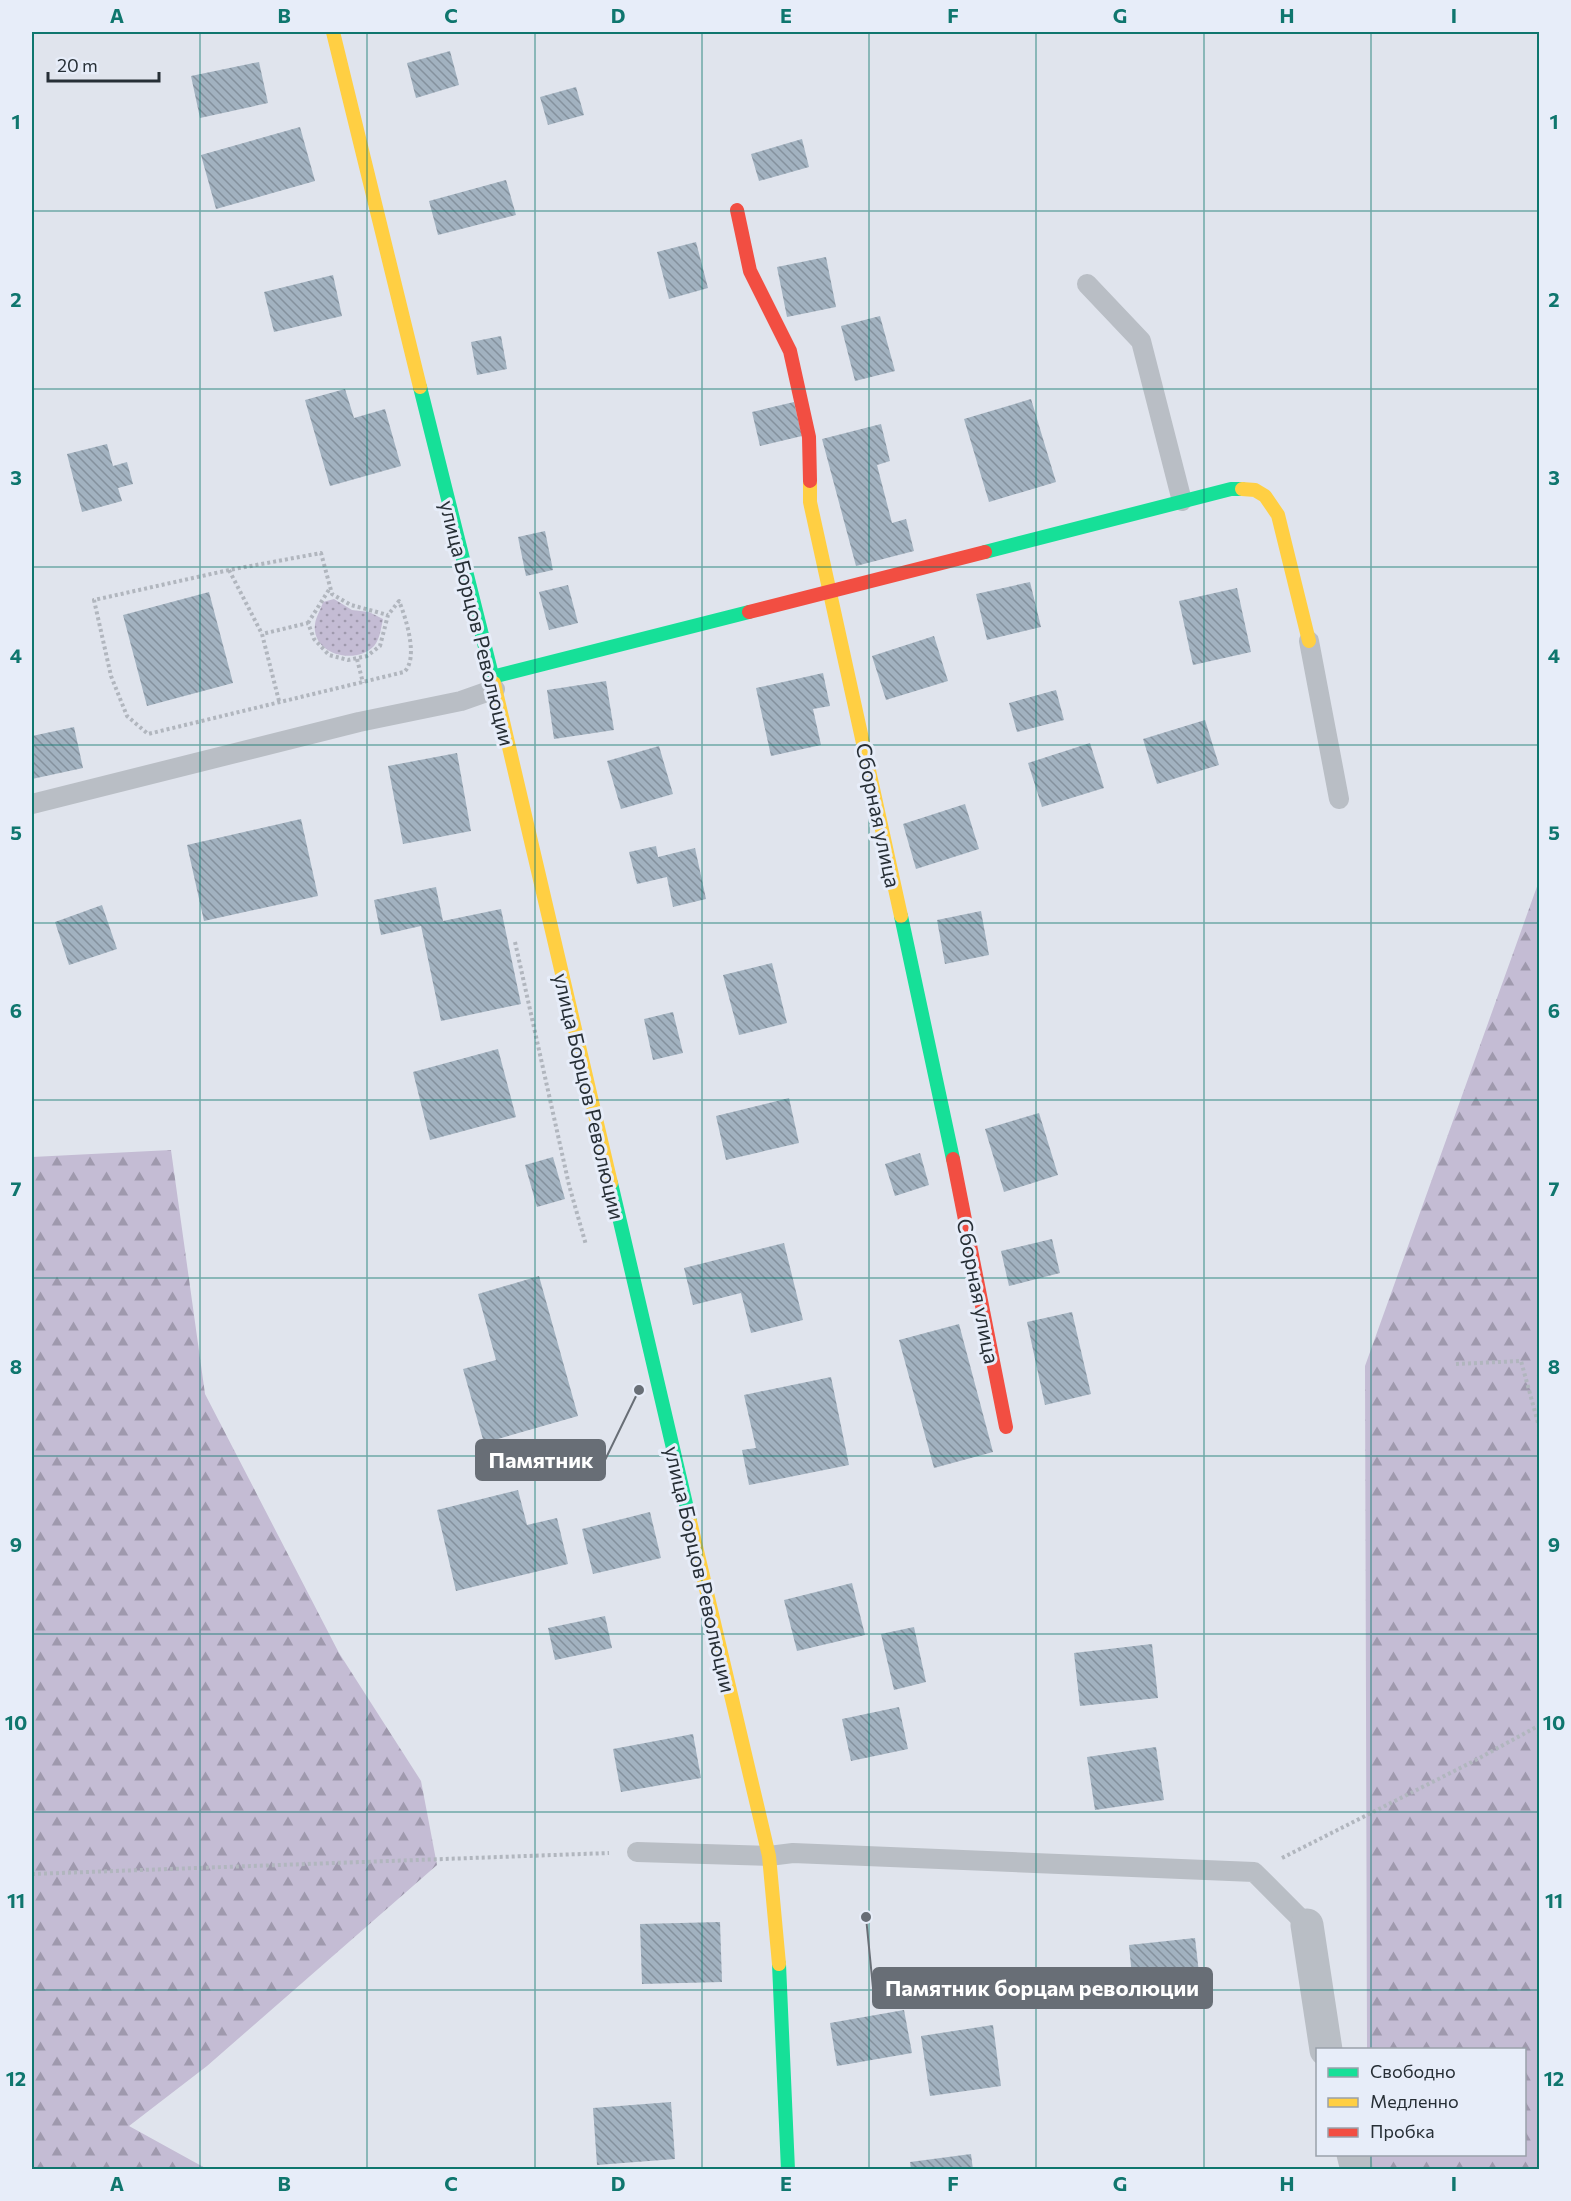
<svg xmlns="http://www.w3.org/2000/svg" width="1571" height="2201" font-family="Commissioner,sans-serif">
<style>
.green{fill:url(#green-dots)}
.forest{fill:url(#forest-firs)}
.building{fill:url(#building-back-hatch)}
.lines{fill:none;stroke-linecap:round;stroke-linejoin:round}
.path{stroke:#b1b6be;stroke-width:4;stroke-dasharray:3 3;stroke-linecap:butt}
.lane{stroke:#b9bec5;stroke-width:20}
.street{stroke:#b9bec5;stroke-width:33}
.fast{stroke:#16e098;stroke-width:14}
.slow{stroke:#ffcf43;stroke-width:14}
.jam{stroke:#f24e42;stroke-width:14}
.grid{fill:none;stroke:#0f766e;stroke-width:1.5;stroke-opacity:0.55}
.labels{text-anchor:middle;dominant-baseline:central;stroke-width:6;stroke-linejoin:round;paint-order:stroke}
.street-label{font-size:21px;fill:#272f36;stroke:#e7edf9}
.leader{fill:none;stroke:#686e76;stroke-width:2}
.callout-dot{fill:#686e76;stroke:#e7edf9;stroke-width:2}
.callout{fill:#686e76;stroke:#686e76;stroke-width:2}
.callout-label{font-size:22px;text-anchor:middle;font-weight:bold;fill:#fff}
.neatline{fill:none;stroke:#0f766e;stroke-width:2}
.grid-label{font-size:20px;text-anchor:middle;font-weight:bold;fill:#0f766e}
</style>
<defs>
<pattern id="green-dots" width="8" height="8" patternUnits="userSpaceOnUse" patternTransform="scale(1.5)"><rect width="8" height="8" fill="#c4bcd4"/><path d="M2 2h.1M6 6h.1" fill="none" stroke="#9f99ad" stroke-width="1.8" stroke-linecap="round"/></pattern>
<pattern id="forest-firs" width="22" height="20" patternUnits="userSpaceOnUse" patternTransform="scale(1.5)"><rect width="22" height="20" fill="#c4bcd4"/><path d="M5 1l3.5 6h-7zM16 11l3.5 6h-7z" fill="#9f99ad"/></pattern>
<pattern id="building-back-hatch" width="6" height="6" patternUnits="userSpaceOnUse" patternTransform="scale(1.5)"><rect width="6" height="6" fill="#a2b2c0"/><path d="M-1 5l2 2M0 0l6 6M5-1l2 2" fill="none" stroke="#84919d"/></pattern>
</defs>
<rect width="100%" height="100%" fill="#e0e4ed"/>
<path class="green" d="M334,599l18,11 17,2 14,7c-2,9 -3,20 -9,27 -19,20 -63,8 -59,-22 1,-7 6,-15 8,-22z"/>
<g class="forest">
<polygon points="1539,881 1539,2169 1367,2169 1367,2155 1524,2154 1524,2050 1367,2049 1365,1366"/>
<polygon points="171,1150 205,1394 339,1653 421,1781 437,1865 207,2066 129,2126 207,2169 32,2169 32,1157"/>
</g>
<g class="building">
<polygon points="450,51 459,85 416,98 407,63"/>
<polygon points="259,62 268,103 200,118 191,76"/>
<polygon points="576,87 584,115 548,125 540,97"/>
<polygon points="300,127 315,181 216,209 201,155"/>
<polygon points="802,139 809,167 759,181 751,154"/>
<polygon points="506,180 516,215 438,235 429,201"/>
<polygon points="696,242 708,288 669,299 657,252"/>
<polygon points="826,257 836,307 787,317 777,267"/>
<polygon points="333,275 342,316 274,332 264,292"/>
<polygon points="880,316 895,371 855,381 841,326"/>
<polygon points="501,336 507,369 477,375 471,342"/>
<polygon points="345,389 354,418 385,409 401,466 330,486 305,400"/>
<polygon points="1031,399 1056,482 989,502 964,419"/>
<polygon points="794,402 802,436 760,446 752,412"/>
<polygon points="881,424 890,461 877,465 892,523 906,519 914,551 856,566 822,439"/>
<polygon points="107,444 113,466 127,462 133,484 118,488 122,501 82,512 67,454"/>
<polygon points="545,531 553,570 526,576 518,537"/>
<polygon points="1030,582 1041,627 987,640 976,594"/>
<polygon points="568,585 578,623 549,630 539,592"/>
<polygon points="1237,588 1251,652 1193,665 1179,601"/>
<polygon points="209,592 233,683 147,706 123,615"/>
<polygon points="934,636 948,681 886,700 872,656"/>
<polygon points="823,673 830,706 813,709 821,745 771,756 756,688"/>
<polygon points="606,681 614,730 554,739 547,690"/>
<polygon points="1056,690 1064,720 1017,732 1009,703"/>
<polygon points="1205,720 1219,765 1157,784 1143,739"/>
<polygon points="74,727 83,768 32,779 32,736"/>
<polygon points="1090,743 1104,788 1042,807 1028,763"/>
<polygon points="659,746 673,794 621,809 607,761"/>
<polygon points="457,753 471,831 403,844 388,766"/>
<polygon points="965,804 979,849 916,869 903,824"/>
<polygon points="301,819 318,896 204,921 187,845"/>
<polygon points="656,846 658,857 695,848 706,899 673,907 667,877 637,884 629,852"/>
<polygon points="436,887 443,921 501,909 521,1004 441,1021 421,926 381,935 374,900"/>
<polygon points="102,905 117,949 69,965 55,922"/>
<polygon points="981,911 989,955 945,964 937,920"/>
<polygon points="772,963 787,1023 739,1035 723,975"/>
<polygon points="673,1012 683,1053 653,1060 644,1019"/>
<polygon points="498,1049 516,1117 430,1140 413,1072"/>
<polygon points="789,1098 799,1143 726,1160 716,1116"/>
<polygon points="1039,1113 1058,1175 1004,1192 985,1129"/>
<polygon points="920,1153 929,1185 895,1196 885,1164"/>
<polygon points="553,1157 565,1199 537,1207 525,1165"/>
<polygon points="1052,1239 1060,1273 1009,1286 1001,1251"/>
<polygon points="784,1243 803,1320 751,1333 741,1293 693,1305 684,1268"/>
<polygon points="539,1276 578,1416 484,1443 463,1369 496,1360 478,1294"/>
<polygon points="1072,1312 1091,1394 1045,1405 1027,1322"/>
<polygon points="959,1324 993,1452 934,1468 899,1340"/>
<polygon points="831,1377 849,1465 749,1485 742,1450 756,1448 744,1395"/>
<polygon points="518,1490 527,1525 557,1518 568,1564 456,1591 437,1510"/>
<polygon points="650,1512 661,1558 593,1574 582,1529"/>
<polygon points="852,1583 865,1635 797,1651 784,1600"/>
<polygon points="605,1616 612,1648 555,1660 548,1628"/>
<polygon points="914,1627 926,1682 894,1690 881,1634"/>
<polygon points="1152,1644 1158,1698 1080,1706 1074,1653"/>
<polygon points="899,1707 908,1749 851,1761 842,1719"/>
<polygon points="693,1734 701,1778 621,1792 613,1749"/>
<polygon points="1156,1747 1164,1800 1095,1810 1087,1757"/>
<polygon points="720,1922 722,1982 642,1984 640,1924"/>
<polygon points="1195,1938 1201,1991 1134,1998 1129,1945"/>
<polygon points="904,2010 912,2053 837,2066 830,2023"/>
<polygon points="993,2025 1001,2086 930,2096 921,2036"/>
<polygon points="671,2102 675,2159 597,2165 593,2108"/>
<polygon points="971,2154 973,2170 911,2170 910,2162"/>
</g>
<g class="lines">
<g class="path">
<path d="M229,570l-135,30 17,76 16,40 21,18 256,-62c15,-13 2,-54 -5,-71l-11,14 -8,31 -13,10 -19,4 -19,-5 -15,-16 -6,-16 -46,11"/>
<polyline points="308,623 330,588"/>
<polyline points="357,659 363,683"/>
<polyline points="279,701 262,634 229,570 321,553 332,594 351,605 388,615"/>
<polyline points="515,942 569,1185 586,1245"/>
<polyline points="1456,1364 1521,1361 1540,1430"/>
<polyline points="1282,1858 1472,1762 1540,1725"/>
<polyline points="32,1874 609,1853"/>
</g>
<g class="lane">
<polyline points="1087,284 1141,341 1182,501"/>
<polyline points="1309,641 1339,799"/>
<polyline points="32,804 359,722 461,701 495,689"/>
<polyline points="637,1852 769,1856 793,1853 1254,1872 1307,1925"/>
</g>
<g class="street">
<polyline points="1307,1925 1326,2050"/>
<polyline points="1353,2154 1357,2170"/>
</g>
<g class="fast">
<polyline points="420,387 494,683"/>
<polyline points="985,552 1231,489 1242,489"/>
<polyline points="492,677 749,612"/>
<polyline points="901,916 953,1159"/>
<polyline points="611,1183 690,1521"/>
<polyline points="779,1964 788,2170"/>
</g>
<g class="slow">
<polyline points="333,32 420,387"/>
<polyline points="810,481 810,502 901,916"/>
<polyline points="1242,489 1255,490 1265,496 1278,515 1309,641"/>
<polyline points="494,683 611,1183"/>
<polyline points="690,1521 769,1856 779,1964"/>
</g>
<g class="jam">
<polyline points="737,210 750,271 790,351 809,437 810,481"/>
<polyline points="749,612 985,552"/>
<polyline points="953,1159 1006,1427"/>
</g>
</g>
<path class="grid" d="M200,32v2138M367,32v2138M535,32v2138M702,32v2138M869,32v2138M1036,32v2138M1204,32v2138M1371,32v2018M32,211h1508M32,389h1508M32,567h1508M32,745h1508M32,923h1508M32,1100h1508M32,1278h1508M32,1456h1508M32,1634h1508M32,1812h1508M32,1990h1508M1371,2154v16"/>
<g class="labels">
<g class="street-label">
<text transform="translate(478 623) rotate(76)">улица Борцов Революции</text>
<text transform="translate(879 815) rotate(78)">Сборная улица</text>
<text transform="translate(590 1096) rotate(77)">улица Борцов Революции</text>
<text transform="translate(979 1291) rotate(79)">Сборная улица</text>
<text transform="translate(701 1569) rotate(77)">улица Борцов Революции</text>
</g>
</g>
<path class="leader" d="M639 1390L605 1460M866 1917L873 1988"/>
<g class="callout-dot">
<circle cx="639" cy="1390" r="6"/>
<circle cx="866" cy="1917" r="6"/>
</g>
<g class="callout">
<rect x="476" y="1440" width="129" height="40" rx="6"/>
<rect x="873" y="1968" width="339" height="40" rx="6"/>
</g>
<g class="callout-label">
<text x="541" y="1468">Памятник</text>
<text x="1042" y="1996">Памятник борцам революции</text>
</g>
<rect width="1571" height="2201" fill="none" stroke="#e7edf9" stroke-width="66"/>
<rect x="1316" y="2048" width="210" height="108" fill="#e7edf9" stroke="#9aa1ab" stroke-width="1.5"/>
<rect x="1328" y="2068" width="30" height="9" fill="#16e098" stroke="#9aa1ab" stroke-width="1.5"/>
<text x="1370" y="2078" font-size="18" fill="#272f36">Свободно</text>
<rect x="1328" y="2098" width="30" height="9" fill="#ffcf43" stroke="#9aa1ab" stroke-width="1.5"/>
<text x="1370" y="2108" font-size="18" fill="#272f36">Медленно</text>
<rect x="1328" y="2128" width="30" height="9" fill="#f24e42" stroke="#9aa1ab" stroke-width="1.5"/>
<text x="1370" y="2138" font-size="18" fill="#272f36">Пробка</text>
<path d="M48 72v9h111v-9" fill="none" stroke="#272f36" stroke-width="3"/>
<text x="57" y="72" font-size="18" fill="#272f36" stroke="#e7edf9" stroke-width="4.5" paint-order="stroke">20 m</text>
<rect x="33" y="33" width="1505" height="2135" class="neatline"/>
<g class="grid-label">
<text x="117" y="23">A</text>
<text x="284" y="23">B</text>
<text x="451" y="23">C</text>
<text x="618" y="23">D</text>
<text x="786" y="23">E</text>
<text x="953" y="23">F</text>
<text x="1120" y="23">G</text>
<text x="1287" y="23">H</text>
<text x="1454" y="23">I</text>
<text x="16" y="129">1</text>
<text x="1554" y="129">1</text>
<text x="16" y="307">2</text>
<text x="1554" y="307">2</text>
<text x="16" y="485">3</text>
<text x="1554" y="485">3</text>
<text x="16" y="663">4</text>
<text x="1554" y="663">4</text>
<text x="16" y="840">5</text>
<text x="1554" y="840">5</text>
<text x="16" y="1018">6</text>
<text x="1554" y="1018">6</text>
<text x="16" y="1196">7</text>
<text x="1554" y="1196">7</text>
<text x="16" y="1374">8</text>
<text x="1554" y="1374">8</text>
<text x="16" y="1552">9</text>
<text x="1554" y="1552">9</text>
<text x="16" y="1730">10</text>
<text x="1554" y="1730">10</text>
<text x="16" y="1908">11</text>
<text x="1554" y="1908">11</text>
<text x="16" y="2086">12</text>
<text x="1554" y="2086">12</text>
<text x="117" y="2191">A</text>
<text x="284" y="2191">B</text>
<text x="451" y="2191">C</text>
<text x="618" y="2191">D</text>
<text x="786" y="2191">E</text>
<text x="953" y="2191">F</text>
<text x="1120" y="2191">G</text>
<text x="1287" y="2191">H</text>
<text x="1454" y="2191">I</text>
</g>
</svg>
